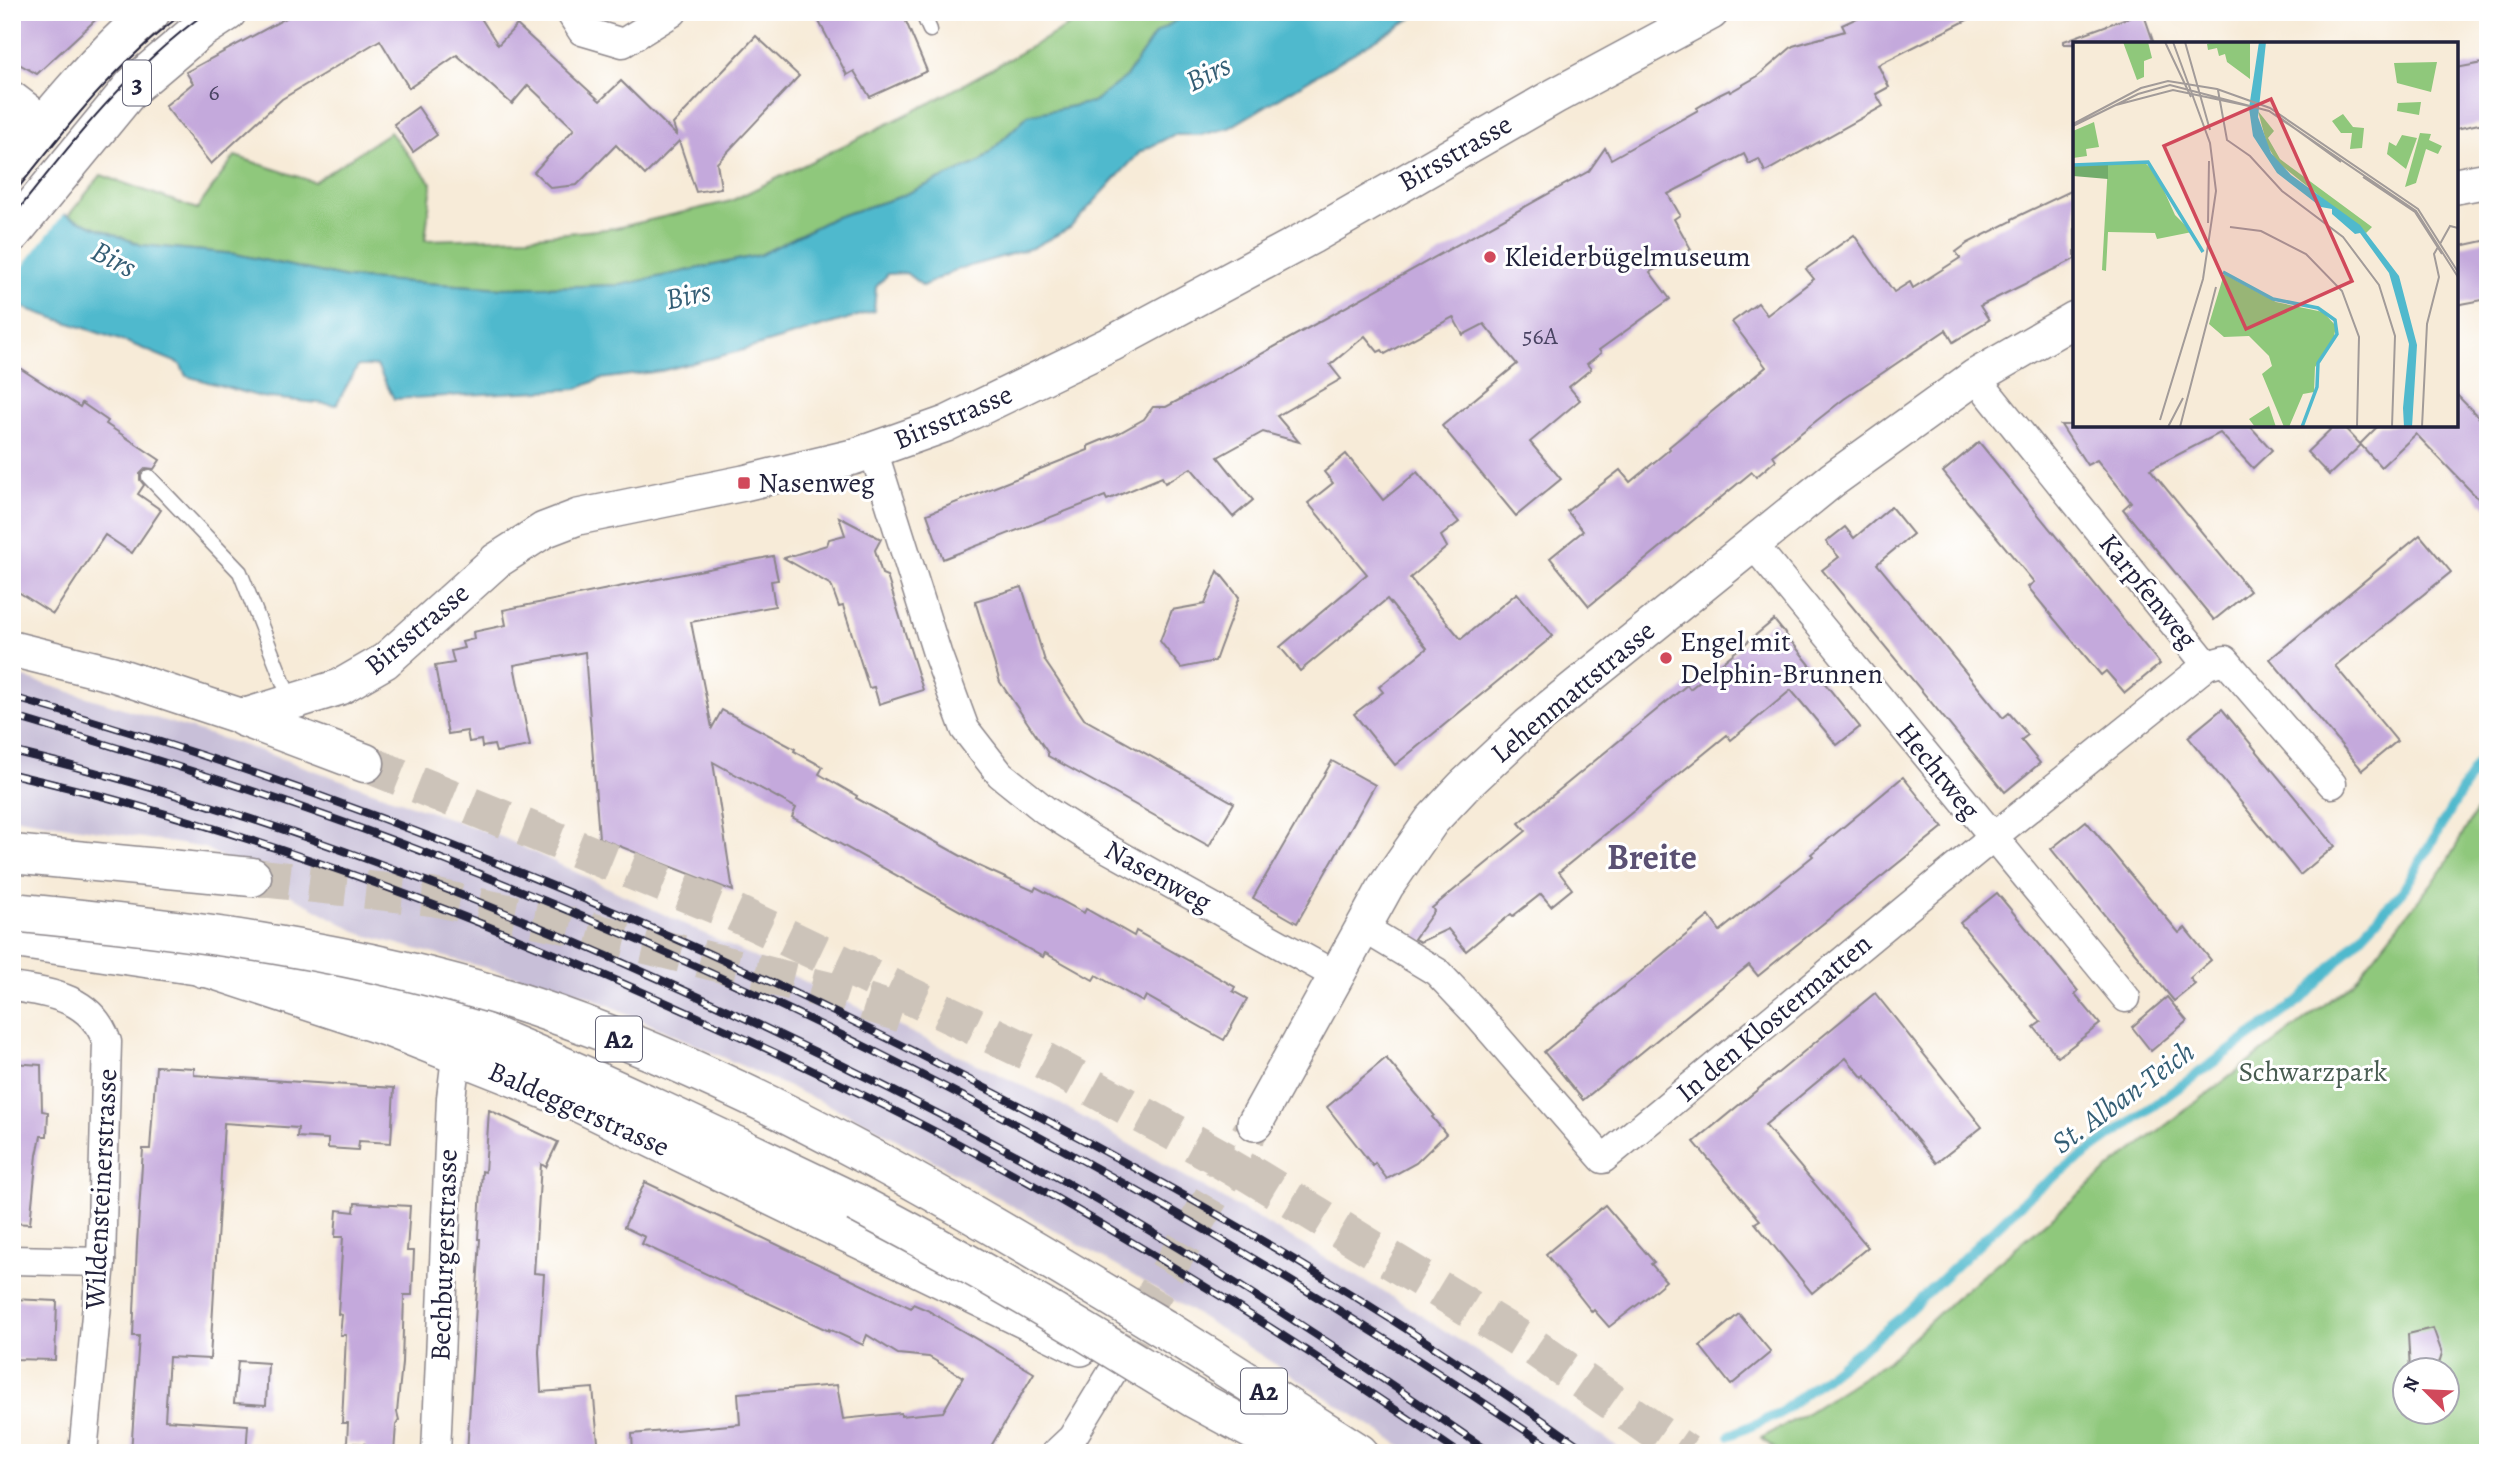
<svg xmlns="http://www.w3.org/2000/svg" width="2500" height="1465" font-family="Alegreya,serif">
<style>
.industrial{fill:#c8bfd8}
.green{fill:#8fc87b;stroke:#58755b;stroke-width:2;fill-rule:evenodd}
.water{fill:#50b9cd;stroke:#396e84;stroke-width:2}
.pier{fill:#f7ebd8}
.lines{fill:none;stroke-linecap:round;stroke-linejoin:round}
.stream{stroke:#50b9cd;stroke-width:10}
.building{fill:#c4a9dc}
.tertiary-tunnel{stroke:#ccc3b9;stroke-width:35;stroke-dasharray:35 18;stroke-linecap:butt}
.motorway-tunnel{stroke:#ccc3b9;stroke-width:38;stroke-dasharray:38 19;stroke-linecap:butt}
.service-casing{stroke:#8c868a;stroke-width:17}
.minor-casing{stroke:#8c868a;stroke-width:31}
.tertiary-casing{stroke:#8c868a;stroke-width:38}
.primary-casing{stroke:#8c868a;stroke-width:41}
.motorway-casing{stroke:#8c868a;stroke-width:41}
.service{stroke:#fff;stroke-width:14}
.minor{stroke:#fff;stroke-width:28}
.tertiary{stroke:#fff;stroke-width:35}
.primary{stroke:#fff;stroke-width:38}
.motorway{stroke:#fff;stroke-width:38}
.tram{stroke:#22223b;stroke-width:2}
.rail-casing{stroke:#22223b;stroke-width:8}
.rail{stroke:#fff;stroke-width:5;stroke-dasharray:16;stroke-linecap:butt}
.motorway-bridge-casing{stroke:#8c868a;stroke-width:41;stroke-linecap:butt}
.motorway-bridge{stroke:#fff;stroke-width:38}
.poi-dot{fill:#d1495b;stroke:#fff;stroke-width:2.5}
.labels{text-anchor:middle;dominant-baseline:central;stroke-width:6;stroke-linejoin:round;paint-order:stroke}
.number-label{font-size:24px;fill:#4a4463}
.shield{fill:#fff;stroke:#646476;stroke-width:2}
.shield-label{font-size:26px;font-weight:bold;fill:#22223b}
.street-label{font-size:28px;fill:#22223b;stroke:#fff}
.poi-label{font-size:28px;fill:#22223b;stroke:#fff;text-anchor:start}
.park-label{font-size:28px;fill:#485c51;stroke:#fff}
.water-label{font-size:30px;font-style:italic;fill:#345e75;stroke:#fff}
.district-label{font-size:35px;font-weight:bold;fill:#5b5173;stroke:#fff}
.inset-river{fill:none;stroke:#50b9cd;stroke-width:3.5}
.inset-road{fill:none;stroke:#a29b99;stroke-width:2}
.view{fill:#d1495b;fill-opacity:0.15;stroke:#d1495b;stroke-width:3.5}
.inset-edge{fill:none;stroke:#22223b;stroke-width:3.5}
</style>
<rect width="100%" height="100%" fill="#fff"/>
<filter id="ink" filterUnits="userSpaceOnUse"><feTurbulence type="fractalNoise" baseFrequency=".0143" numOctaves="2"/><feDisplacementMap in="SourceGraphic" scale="14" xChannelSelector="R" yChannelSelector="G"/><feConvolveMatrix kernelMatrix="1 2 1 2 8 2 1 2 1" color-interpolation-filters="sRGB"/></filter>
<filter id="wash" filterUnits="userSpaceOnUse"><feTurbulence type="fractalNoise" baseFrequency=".00686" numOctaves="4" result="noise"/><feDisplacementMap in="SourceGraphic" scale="28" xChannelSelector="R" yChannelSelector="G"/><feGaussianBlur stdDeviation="1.57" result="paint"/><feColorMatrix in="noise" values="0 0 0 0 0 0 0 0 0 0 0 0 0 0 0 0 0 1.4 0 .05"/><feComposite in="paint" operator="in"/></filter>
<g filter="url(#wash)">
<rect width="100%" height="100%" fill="#f7ebd8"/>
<polygon class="industrial" points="12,674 246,746 504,838 1055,1101 1396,1299 1482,1355 1627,1453 1412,1453 1222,1330 1134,1276 868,1123 586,995 361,934 205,848 12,817"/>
<g class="green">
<polygon points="1093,12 1189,12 1155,34 1126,77 1093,102 1028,115 980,162 899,197 833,218 760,255 621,285 507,288 347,278 236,254 141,245 68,216 101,175 197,209 235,156 314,182 390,132 432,184 425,240 528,237 616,228 731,201 930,103"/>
<path d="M2488,790v663h-708l-19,-15 41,-22 86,-55 65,-61 163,-137 237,-180 90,-114zM2406,1370h42v42h-42z"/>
</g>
<polygon class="water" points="1189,12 1422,12 1229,128 1201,135 1173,135 1140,152 1070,228 1032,248 953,271 923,286 906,273 888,274 876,287 874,311 740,351 661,371 600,379 577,389 394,399 377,366 358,366 336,405 261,397 186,376 180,364 129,343 12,304 12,182 68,216 141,245 235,254 347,278 502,288 621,285 760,255 833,218 899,197 980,162 1028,115 1093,102 1126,77 1155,34"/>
<polygon class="pier" points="12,179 66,211 12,280"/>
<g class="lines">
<polyline class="stream" points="1730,1435 1779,1414 1903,1316 2032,1193 2303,998 2403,891 2488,746"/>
</g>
<g id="blocks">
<g class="building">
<polygon points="12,12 104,12 37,74 12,60"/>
<polygon points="297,12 477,12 498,45 517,25 600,101 621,81 677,136 673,124 756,36 799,76 717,163 721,188 696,192 679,141 645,175 616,145 577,185 551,188 534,172 574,129 528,85 512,104 457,55 409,88 380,40 282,99 211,164 165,106 193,83 186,72"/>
<polygon points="814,12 902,12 927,71 870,97 854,71 847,75"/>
<polygon points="1870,12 1983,12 1878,65 1889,87 1876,94 1883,106 1765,172 1759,159 1749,164 1744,154 1668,194 1680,215 1674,219 1691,249 1650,272 1670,299 1599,350 1601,353 1587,364 1591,369 1569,387 1580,400 1530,442 1561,479 1516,516 1442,426 1517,364 1484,324 1463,335 1453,317 1385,354 1382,350 1378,352 1365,336 1330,365 1341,379 1277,416 1299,442 1263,432 1218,457 1253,500 1233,517 1191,468 1165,483 1162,477 1107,500 1105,496 943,559 927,514 1088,450 1088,446 1119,433 1144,419 1153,407 1166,407 1181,399 1589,171 1605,148 1611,159 1698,110 1697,108 1719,95 1729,90 1730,92 1758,76 1793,46 1845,31 1842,25"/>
<polygon points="2143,12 2154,44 2064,44 2064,41"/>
<polygon points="2488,62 2488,122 2456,129 2456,68"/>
<polygon points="418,107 437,135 413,152 394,124"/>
<polygon points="2075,189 2075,259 1980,306 1989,320 1953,342 1946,330 1844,399 1773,455 1776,460 1756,477 1752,472 1589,606 1550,558 1583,531 1567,511 1620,470 1630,482 1670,449 1669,447 1766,367 1732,322 1758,303 1767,315 1814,279 1806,269 1854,235 1894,292 1910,282 1913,288 1960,258 1956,252 1968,243 2012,221 2012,219"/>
<polygon points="2488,240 2488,299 2456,305 2456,247"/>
<polygon points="12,363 80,407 82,403 108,421 106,424 160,460 154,469 146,468 140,474 140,480 144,485 138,494 161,510 132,553 105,535 53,614 12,588"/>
<polygon points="2456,394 2488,427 2488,509 2416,434 2381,467 2361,445 2329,475 2307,452 2335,425 2342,425 2360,444 2379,425 2456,425"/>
<polygon points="2061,425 2249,425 2272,450 2253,468 2220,433 2150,469 2250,591 2214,620 2123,509 2131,502 2097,460 2087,465"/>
<polygon points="1979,442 2160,664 2125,693 2106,671 2101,675 2046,609 2028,587 2034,582 1943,472"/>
<polygon points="1346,454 1383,500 1417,472 1459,522 1441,536 1447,547 1410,578 1461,639 1517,593 1553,636 1395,765 1354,714 1383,692 1379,687 1427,648 1387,599 1300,671 1280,647 1367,574 1308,503 1333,483 1324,472"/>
<polygon points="1891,507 1913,534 1877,564 2003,718 2009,713 2028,735 2021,740 2040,763 2005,792 1822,570 1839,557 1826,542 1845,527 1854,538"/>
<polygon points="839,517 881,539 875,550 882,574 887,576 923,690 879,704 874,687 869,688 843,606 839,607 831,585 784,558 827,545 829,539 845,535"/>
<polygon points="2420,535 2451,572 2335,666 2397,741 2362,770 2270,659"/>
<polygon points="773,556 778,580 771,581 775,606 691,622 712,728 722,710 795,749 794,751 823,767 819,774 857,796 856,798 979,866 1034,891 1036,887 1084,913 1086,909 1134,936 1136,931 1235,987 1233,991 1247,999 1224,1040 1146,996 1143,1002 1096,975 1093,980 1045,953 1043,957 792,817 796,808 713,762 733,891 599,838 585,652 514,665 530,746 496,752 494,745 482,747 481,740 469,742 467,731 448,734 435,666 454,663 451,651 464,648 462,642 474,639 473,632 506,625 503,610"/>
<polygon points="1218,571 1239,597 1220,647 1215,661 1181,668 1160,641 1172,610 1205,604"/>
<polygon points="1022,587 1045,661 1084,719 1234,803 1209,846 1048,756 1048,753 1000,682 975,601"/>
<polygon points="1774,620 1860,727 1837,745 1791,690 1731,740 1727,735 1559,872 1572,889 1551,906 1541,894 1513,916 1511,914 1466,951 1448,929 1420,942 1414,939 1434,911 1432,908 1526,831 1519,823 1687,685 1690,689"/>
<polygon points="2222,709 2335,846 2300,875 2188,737"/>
<polygon points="1332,761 1375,785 1297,923 1253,898"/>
<polygon points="1903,777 1943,827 1758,976 1749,965 1583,1100 1544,1052 1709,916 1720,931 1813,856 1811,854"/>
<polygon points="2086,821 2179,933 2185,928 2211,960 2190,978 2195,984 2174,1001 2051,849"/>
<polygon points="1997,893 2078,991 2075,994 2100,1024 2058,1057 2034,1027 2041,1022 1960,923"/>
<polygon points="1875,993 1982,1127 1936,1163 1865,1076 1863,1078 1846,1058 1765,1125 1868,1247 1812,1293 1755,1223 1760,1220 1694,1142"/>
<polygon points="2167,997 2187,1021 2151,1051 2132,1027"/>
<polygon points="1386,1058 1434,1115 1432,1117 1446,1134 1416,1163 1387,1179 1375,1163 1373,1166 1327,1107"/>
<polygon points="12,1063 41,1065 42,1111 48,1112 47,1136 41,1136 37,1155 30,1224 12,1223"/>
<polygon points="156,1066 194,1068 194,1075 394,1088 391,1143 359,1141 358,1150 328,1148 328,1139 297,1137 298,1128 224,1123 210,1359 169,1357 165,1420 248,1425 246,1453 131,1453 139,1336 133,1336 137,1244 143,1149 150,1149"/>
<polygon points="489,1110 558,1142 546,1167 541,1164 534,1273 544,1274 539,1352 541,1392 593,1388 599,1453 467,1453 480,1239 478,1239 482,1171 485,1172"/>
<polygon points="645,1182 911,1308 913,1304 927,1310 1034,1373 987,1453 633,1453 632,1434 740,1424 738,1393 837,1385 843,1419 901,1413 901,1416 943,1412 963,1377 929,1357 898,1354 867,1335 863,1345 829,1329 829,1331 642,1244 645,1237 624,1227"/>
<polygon points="355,1203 410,1206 407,1251 414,1251 412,1295 404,1295 402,1363 397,1412 399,1420 396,1425 394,1453 365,1453 365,1444 347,1443 348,1423 342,1423 346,1335 340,1335 342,1315 338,1314 343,1237 335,1237 337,1210 354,1212"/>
<polygon points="1605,1205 1654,1262 1651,1264 1666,1281 1645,1299 1609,1327 1594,1310 1592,1312 1546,1254"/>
<polygon points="12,1299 57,1301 55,1360 12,1359"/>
<polygon points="1739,1314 1771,1352 1731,1385 1700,1346"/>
<polygon points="2433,1328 2442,1353 2437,1370 2410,1370 2408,1334"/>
<polygon points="238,1361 268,1363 266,1405 234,1403"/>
</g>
</g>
</g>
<g filter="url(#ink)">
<use href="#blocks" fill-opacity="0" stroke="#8c868a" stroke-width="2"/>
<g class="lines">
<polyline class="tertiary-tunnel" points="1116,1366 1153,1296 1255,1123"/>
<g class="motorway-tunnel">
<polyline points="365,763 733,912 1028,1052 1250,1174 1535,1348 1686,1453"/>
<polyline points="252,877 432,897 562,924 838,993 903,1014"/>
</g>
<defs>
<g id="service">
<polyline points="922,12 930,30"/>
<polyline points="149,477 240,572 291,702"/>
</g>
<g id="minor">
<polyline points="570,12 582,31 623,43 673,12"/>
<polyline points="12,95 46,121"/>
<polyline points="1975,377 2207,665"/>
<polyline points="873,450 937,653 965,729 1000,774 1045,810 1094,841 1335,975"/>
<polyline points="1752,543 2126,998"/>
<polyline points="1362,927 1437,972 1474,1011 1603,1159 1993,837 2207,665 2225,660 2332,784"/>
<path d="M12,987c42,6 80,12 95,55l-6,220 -18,191"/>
<polyline points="12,1260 101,1262"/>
<polyline points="436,1453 451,1098 456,1057"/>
<polyline points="1056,1453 1072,1438 1116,1366"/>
</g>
<g id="tertiary">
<polyline points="2456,186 2488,180"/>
<polyline points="12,649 113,674 243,717 340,687 385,661 496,561 544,530 578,517 744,483 853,457 946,424 1111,344 1312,236 1555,96 1711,12"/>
<polyline points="12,940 203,968 391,1030 580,1105 1081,1348"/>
<polyline points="1255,1123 1386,886 1432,820 1464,786 1529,725 1832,480 1975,377 2075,319"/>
</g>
<g id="primary">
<path d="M12,164c43,-54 87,-107 139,-152"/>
<polyline points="12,233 133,86 198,31 227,12"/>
</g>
<g id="motorway">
<polyline points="243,717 365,763"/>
<polyline points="12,854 252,877"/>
<path d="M203,968c46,2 91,5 137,14 58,12 114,38 169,61 117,49 232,105 347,160"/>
<polyline points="1168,1331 1359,1453"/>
<polyline points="1146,1369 1195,1399 1295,1453"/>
</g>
</defs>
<use href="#service" class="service-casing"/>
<use href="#minor" class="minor-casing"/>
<use href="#tertiary" class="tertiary-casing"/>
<use href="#primary" class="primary-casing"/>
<use href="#motorway" class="motorway-casing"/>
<use href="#service" class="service"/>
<use href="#minor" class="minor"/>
<use href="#tertiary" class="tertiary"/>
<use href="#primary" class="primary"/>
<use href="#motorway" class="motorway"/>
<g class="tram">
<path d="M12,196c52,-66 105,-134 173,-184"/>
<path d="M12,218c59,-75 117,-150 195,-206"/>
</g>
<defs>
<g id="rail">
<path d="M12,697c341,97 667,231 981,395 206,107 408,225 596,361"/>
<path d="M12,716c144,43 287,87 427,142 395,154 769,357 1120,595"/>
<path d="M12,751c210,50 412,124 609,211 146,64 290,135 430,212 152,84 298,180 440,279"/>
<path d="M12,774c211,48 413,122 610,209 113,50 226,102 335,160 173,93 340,198 502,310"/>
</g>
</defs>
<use href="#rail" class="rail-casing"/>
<use href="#rail" class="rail"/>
<defs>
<g id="motorway-bridge">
<path d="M12,912c177,17 353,39 522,95 224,75 433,202 634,324"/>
<path d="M856,1203c99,52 195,107 290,166"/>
</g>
</defs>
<use href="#motorway-bridge" class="motorway-bridge-casing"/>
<use href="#motorway-bridge" class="motorway-bridge"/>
</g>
</g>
<g class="poi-dot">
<circle cx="1490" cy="257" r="7"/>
<rect x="737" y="476" width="14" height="14" rx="3.5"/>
<circle cx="1666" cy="658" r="7"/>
</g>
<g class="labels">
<g class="number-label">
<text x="214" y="92">6</text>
<text x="1540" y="336">56A</text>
</g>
<g class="shield">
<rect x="123" y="60.5" width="28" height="45" rx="5"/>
<rect x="596" y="1016.5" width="46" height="45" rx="5"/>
<rect x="1241" y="1368.5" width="46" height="45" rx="5"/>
</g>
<g class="shield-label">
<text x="137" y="83">3</text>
<text x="619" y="1039">A2</text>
<text x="1264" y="1391">A2</text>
</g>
<g class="street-label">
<text transform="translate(1455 153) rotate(-30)">Birsstrasse</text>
<text transform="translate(953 417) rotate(-23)">Birsstrasse</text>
<text transform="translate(2148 591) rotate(51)">Karpfenweg</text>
<text transform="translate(417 629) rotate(-40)">Birsstrasse</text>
<text transform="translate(1573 692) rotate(-40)">Lehenmattstrasse</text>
<text transform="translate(1938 771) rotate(51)">Hechtweg</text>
<text transform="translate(1158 876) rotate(29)">Nasenweg</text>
<text transform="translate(1774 1018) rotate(-40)">In den Klostermatten</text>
<text transform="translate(579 1109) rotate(24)">Baldeggerstrasse</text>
<text transform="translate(101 1189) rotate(-87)">Wildensteinerstrasse</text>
<text transform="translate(444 1255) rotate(-88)">Bechburgerstrasse</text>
</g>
<g class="poi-label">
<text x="1504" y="257">Kleiderbügelmuseum</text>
<text x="758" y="483">Nasenweg</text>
<text x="1680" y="642">Engel mit<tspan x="1680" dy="32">Delphin-Brunnen</tspan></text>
</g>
<g class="park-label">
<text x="2313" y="1072">Schwarzpark</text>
</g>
<g class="water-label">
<text transform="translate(1208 73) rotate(-26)">Birs</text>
<text transform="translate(114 259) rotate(27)">Birs</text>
<text transform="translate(688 295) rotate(-12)">Birs</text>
<text transform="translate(2123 1097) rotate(-36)">St. Alban-Teich</text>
</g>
<g class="district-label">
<text x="1652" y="857">Breite</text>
</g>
</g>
<g transform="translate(2073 42)">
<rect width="385" height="385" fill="#f7ebd8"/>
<path d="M75,0l4,16 -8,3v16l-7,3 -14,-38zM140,0h37v37l-23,-17 -2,-8 -6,2 -2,-8 -9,2 -1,-6zM364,20l-6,30 -34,-9 -3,-20zM348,60l-2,13 -22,-4 1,-8zM185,69l16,20 -6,7 12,21 92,68 -6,6 -89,-71 -10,-17zM270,72l10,13 11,1 -2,20 -12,1 2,-16h-11l-9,-12zM21,80l5,25 -13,2 1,7 -14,2v-27zM347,91l11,1 -2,6 13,6 -4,8 -12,-5 -10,34 -11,4zM329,93l15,3 -11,31 -19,-15 2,-12 7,4zM71,120l12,11 19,42 17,17 -35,7 -2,-6 -47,-1 -2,39 -4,-1 6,-105zM151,232l52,28 47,10 13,14 -3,16 -18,25 -1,25 -11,2 -14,33h-5l-22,-53 10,-8 -3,-10 -20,-20 -25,1 -15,-13zM196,364l7,21h-21l-6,-8z" fill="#8fc87b"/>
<path d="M0,122l35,1v14l-35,-3z" fill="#73ac6b"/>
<path d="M186,0h7l-8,75 13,36 20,22 69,50 39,51 18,69 -5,82h-8l-1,-19 6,-64 -20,-71 -29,-40 -5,1 -23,-20v-5l-11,-2 -44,-34 -24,-37 -4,-28z" fill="#50b9cd"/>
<path class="inset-river" d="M0,123l75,-3 55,90M150,230l50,27 45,9 17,12 2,14 -19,29 -1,24 -15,40"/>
<path class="inset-road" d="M92,0l26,55M112,0l25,88M145,48l9,50 23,16 32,35 61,46 36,48 16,51 -3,91M43,63l57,-15 76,16M202,72l66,48M0,82l68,-36 27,-7 49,8 53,19 148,101 40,63M0,84l65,-32 32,-9 99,26 147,100 42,66M290,135l52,35 27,42M135,181l1,-62M157,185l31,4 45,23 36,37 17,46 -2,90M367,202l10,-18 8,2M87,378l43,-141 13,-88 -6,-48 -37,-101M95,385l15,-29M107,385l36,-140M349,385l5,-103 12,-47 -5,-23 4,-7"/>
<path class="view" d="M198,57l81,182 -106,48 -82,-183z"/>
<rect width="385" height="385" class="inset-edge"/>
</g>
<rect width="2500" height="1465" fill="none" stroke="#fff" stroke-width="42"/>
<g transform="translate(2426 1391) rotate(294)"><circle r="33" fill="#ffffff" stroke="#a7a7b1" stroke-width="2"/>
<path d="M0-5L12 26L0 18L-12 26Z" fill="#d1495b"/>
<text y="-10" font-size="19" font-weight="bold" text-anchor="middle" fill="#22223b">N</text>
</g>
</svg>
